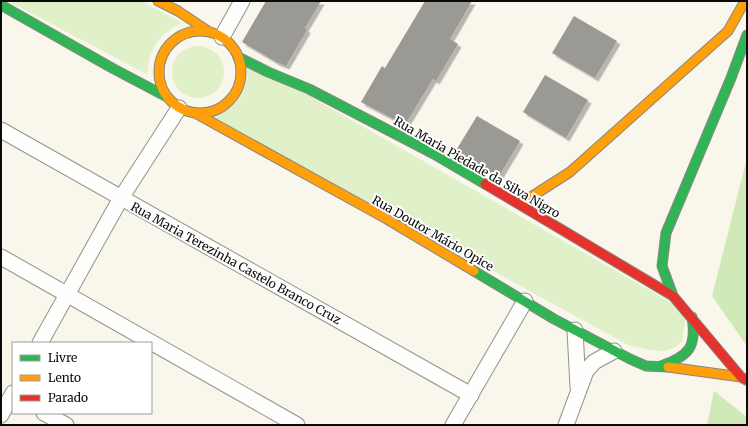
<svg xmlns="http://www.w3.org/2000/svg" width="748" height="426" font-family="Merriweather,serif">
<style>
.green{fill:#e0f1c9}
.forest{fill:#d0e9b7}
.building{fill:#9b9993;filter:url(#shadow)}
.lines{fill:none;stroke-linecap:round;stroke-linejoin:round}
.street-casing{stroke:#92918c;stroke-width:17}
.fast-casing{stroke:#888782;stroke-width:11}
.slow-casing{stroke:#888782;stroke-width:11}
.jam-casing{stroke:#888782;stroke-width:11}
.street{stroke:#fefefc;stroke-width:15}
.fast{stroke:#30b455;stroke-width:9}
.slow{stroke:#ff9f0a;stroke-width:9}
.jam{stroke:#e5322d;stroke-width:9}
.labels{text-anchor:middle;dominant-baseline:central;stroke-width:4;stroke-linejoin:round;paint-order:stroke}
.street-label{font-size:12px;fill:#0a0a0a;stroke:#fff}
</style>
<defs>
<filter id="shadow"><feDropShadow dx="3.5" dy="3.5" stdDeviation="0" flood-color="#0004"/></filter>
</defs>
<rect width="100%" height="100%" fill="#f9f7ec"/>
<g class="green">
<path d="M8,1h134l40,22c-22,10 -35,28 -34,52z"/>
<circle cx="198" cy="72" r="26"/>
<path d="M246,60l433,247 7,10 -4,24c-14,17 -36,8 -54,4l-416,-228c27,-9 39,-29 34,-57z"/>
</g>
<g class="forest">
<polygon points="747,158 747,346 712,296"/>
<polygon points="714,391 747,417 747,425 707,425"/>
</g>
<g class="building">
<polygon points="266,1 321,1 305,28 307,30 286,66 276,62 242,42"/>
<polygon points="425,1 472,1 450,39 458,44 436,81 433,79 405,125 361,102 382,66 385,68"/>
<polygon points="574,16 617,41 595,78 552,53"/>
<polygon points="545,75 588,100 566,138 523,112"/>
<polygon points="477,116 520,141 498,178 455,152"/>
</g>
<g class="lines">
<defs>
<g id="street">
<polyline points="222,37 242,1"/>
<polyline points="1,130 471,395"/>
<polyline points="1,257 297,425"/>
<polyline points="575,330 578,387"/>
<polyline points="40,343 121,198 179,108"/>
<polyline points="44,413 66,425"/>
<polyline points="1,415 13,393"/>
<polyline points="453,425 525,301"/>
<polyline points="566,425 586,371 594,362 614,351"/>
</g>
<g id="fast">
<polyline points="1,5 112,68 167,97"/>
<polyline points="238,57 268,72 309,89 434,154 485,184"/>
<polyline points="474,271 554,319 630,359 646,366 668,367"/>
<polyline points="673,296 662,266 666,233 731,78 747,35"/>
<path d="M661,366c28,-10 36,-19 31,-49"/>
</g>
<g id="slow">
<polyline points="158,1 178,11 208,31"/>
<circle cx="200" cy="72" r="41"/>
<polyline points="195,113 385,218 474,271"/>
<polyline points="520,204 570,172 728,31 745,1"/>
<polyline points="668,367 741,377"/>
</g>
<polyline id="jam" points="485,184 673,296 741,377 746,380"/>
</defs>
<use href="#street" class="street-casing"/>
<use href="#fast" class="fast-casing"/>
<use href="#slow" class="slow-casing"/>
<use href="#jam" class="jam-casing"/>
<use href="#street" class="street"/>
<use href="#fast" class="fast"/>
<use href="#slow" class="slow"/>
<use href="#jam" class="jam"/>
</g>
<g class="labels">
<g class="street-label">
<text transform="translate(477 167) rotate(30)">Rua Maria Piedade da Silva Nigro</text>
<text transform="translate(433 233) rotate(30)">Rua Doutor Mário Opice</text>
<text transform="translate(236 263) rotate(29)">Rua Maria Terezinha Castelo Branco Cruz</text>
</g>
</g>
<rect width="748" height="426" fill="none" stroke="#0a0a0a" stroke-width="4"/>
<rect x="12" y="342" width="140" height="72" fill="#ffffff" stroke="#9d9d9d"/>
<rect x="20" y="355" width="20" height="6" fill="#30b455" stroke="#9d9d9d"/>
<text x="48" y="362" font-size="12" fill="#0a0a0a">Livre</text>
<rect x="20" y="375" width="20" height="6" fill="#ff9f0a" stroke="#9d9d9d"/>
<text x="48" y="382" font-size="12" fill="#0a0a0a">Lento</text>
<rect x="20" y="395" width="20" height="6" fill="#e5322d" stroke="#9d9d9d"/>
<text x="48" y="402" font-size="12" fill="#0a0a0a">Parado</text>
</svg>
